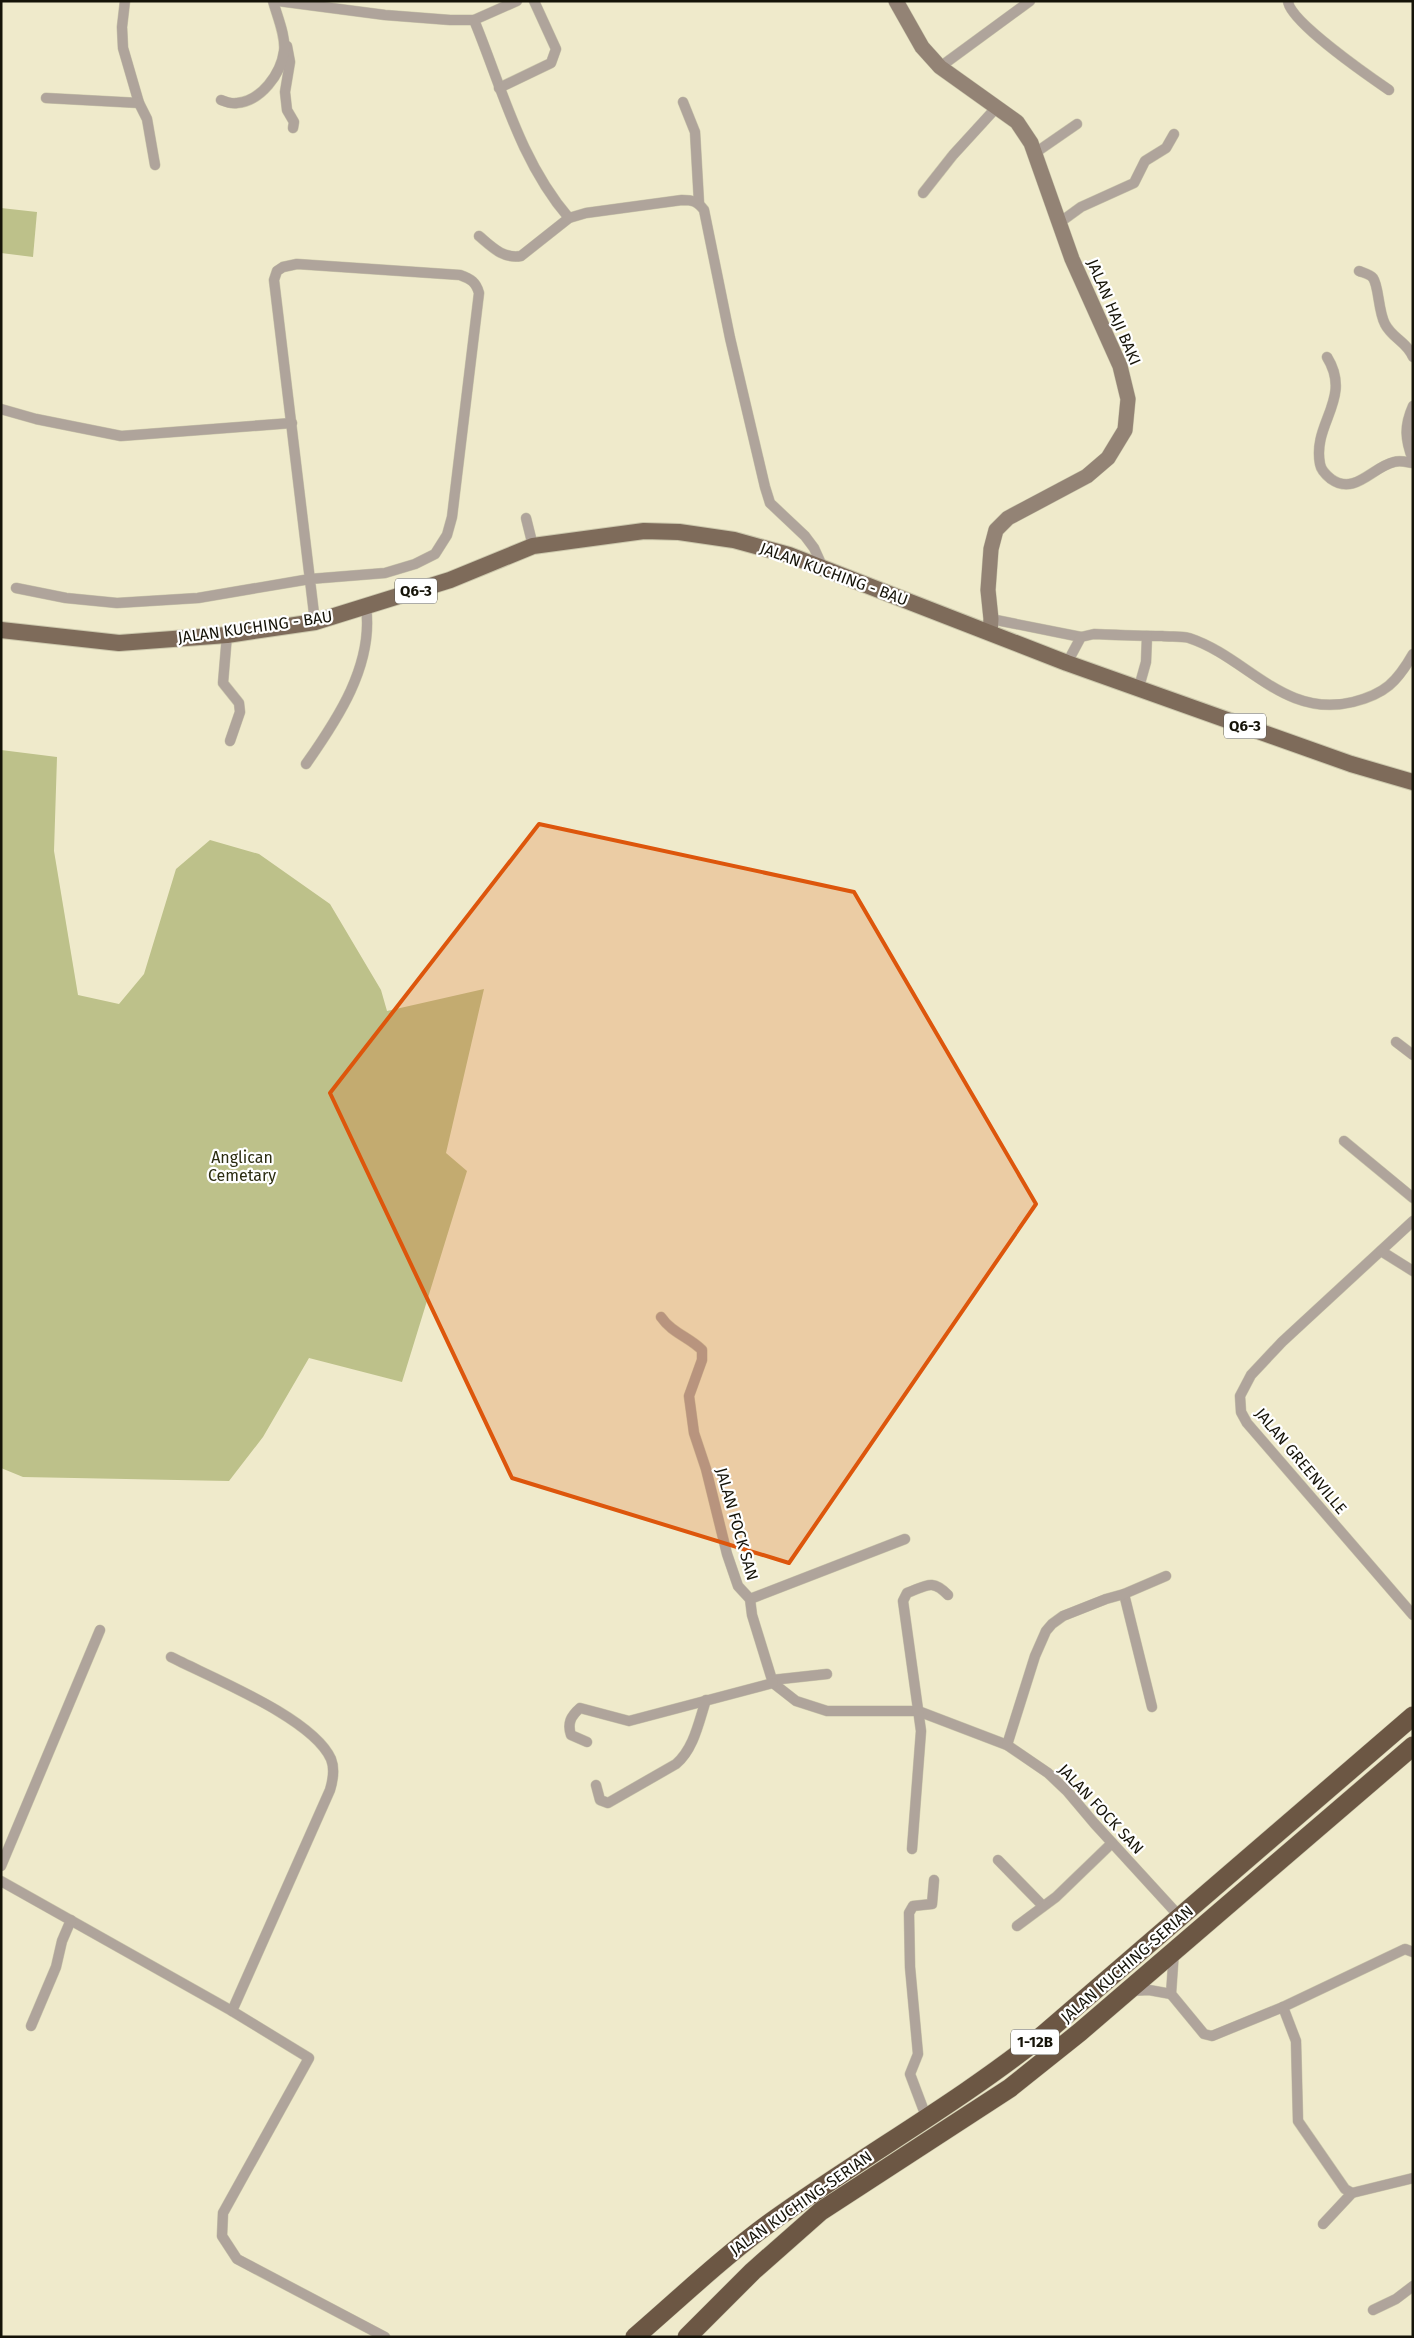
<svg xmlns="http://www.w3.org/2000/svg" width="1414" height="2338" font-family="'Fira Sans',sans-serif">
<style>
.green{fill:#bdc18a}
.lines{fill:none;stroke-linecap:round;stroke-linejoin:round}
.street-casing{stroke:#ccc8ac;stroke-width:11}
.secondary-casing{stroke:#ccc8ac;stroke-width:16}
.primary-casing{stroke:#ccc8ac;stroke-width:18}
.highway-casing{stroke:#ccc8ac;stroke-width:20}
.street{stroke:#afa49b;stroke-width:10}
.secondary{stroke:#938375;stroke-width:15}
.primary{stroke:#7e6b5a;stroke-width:16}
.highway{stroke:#6c5744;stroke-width:19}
.marked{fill:#dd560c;fill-opacity:0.2;stroke:#dd560c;stroke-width:4;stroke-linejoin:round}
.labels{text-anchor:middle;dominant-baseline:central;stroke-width:4.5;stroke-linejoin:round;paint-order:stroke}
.shield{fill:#fff;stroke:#5b5a52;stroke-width:1}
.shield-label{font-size:15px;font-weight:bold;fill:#151308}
.street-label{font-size:16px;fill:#151308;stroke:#fff}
.park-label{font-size:16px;fill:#2b2c10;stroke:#fff}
</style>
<rect width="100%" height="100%" fill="#efeacb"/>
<g class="green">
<polygon points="1,208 37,212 33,257 1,253"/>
<polygon points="1,750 57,757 54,851 78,995 119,1004 144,974 176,869 210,840 259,854 330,904 381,990 387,1011 484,989 446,1153 467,1171 402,1382 309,1358 263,1437 229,1481 23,1477 1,1468"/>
</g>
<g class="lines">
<defs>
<g id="street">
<polyline points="125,1 122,27 123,48 139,103 147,119 155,165"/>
<polyline points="278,1 385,15 450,20 474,20 517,1"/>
<path d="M1288,1c1,20 82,76 101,89"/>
<path d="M474,20c28,68 46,141 95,198"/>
<polyline points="287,46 290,62 285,92 287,110 294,122 293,128"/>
<polyline points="940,67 1030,1"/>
<polyline points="499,88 551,63 556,49 534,1"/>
<polyline points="46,98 139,103"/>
<path d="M221,100c5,2 11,4 16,3 24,-2 44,-29 47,-52 2,-15 -7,-35 -11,-50"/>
<polyline points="683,102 695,132 699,203"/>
<polyline points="1035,153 1077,124"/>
<polyline points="923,193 953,155 996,108"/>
<polyline points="1059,223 1081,207 1134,183 1145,161 1166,148 1174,134"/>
<path d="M479,236c13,11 24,23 42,20l48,-38 17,-5 96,-13c11,0 15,1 22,10l26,128 35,149 5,16 35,33 9,12 9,20"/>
<path d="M1359,271c5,2 11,3 14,7 6,8 5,33 12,46 7,14 22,18 28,33"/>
<path d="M1327,357c26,42 -15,66 -7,107 1,6 6,11 11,15 24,17 41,-12 63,-17 6,-2 12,0 19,1"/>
<path d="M1413,406c-9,20 -8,34 0,54"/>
<polyline points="1,409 36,419 121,436 292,423"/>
<polyline points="526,518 533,546"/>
<path d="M16,588l50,10 51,5 81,-5 112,-19 75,-6 30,-9 20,-10 12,-19 5,-18 27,-224c-3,-11 -8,-14 -19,-18l-163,-11 -14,3 -6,4 -3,9c14,114 28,228 41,342"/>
<polyline points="991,619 1081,637"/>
<polyline points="227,635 223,683 239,703 240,712 230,741"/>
<path d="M1067,663l14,-26 13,-3c23,1 46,2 68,2 9,1 19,0 27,2 58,19 95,81 164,64 32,-8 44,-20 60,-48"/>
<polyline points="1139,687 1146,662 1147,636"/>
<path d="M306,764c31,-44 68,-99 60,-157"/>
<polyline points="1396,1042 1413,1055"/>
<polyline points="1344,1141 1413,1198"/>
<polyline points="1413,1221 1282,1342 1251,1375 1240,1396 1241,1412 1247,1423 1413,1615"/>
<polyline points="1381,1251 1413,1271"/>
<path d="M661,1317c11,16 28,20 41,33v10l-13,36 5,37 12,36 21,85 11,32 12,13 2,16 21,68 23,18 31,10h91l89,34 41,28 19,18 27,32 86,94"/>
<polyline points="1124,1594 1152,1707"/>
<polyline points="750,1599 905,1539"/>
<path d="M171,1657c41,21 142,61 160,102 4,10 2,21 -1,31l-98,221"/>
<polyline points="772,1680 827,1674"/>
<path d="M587,1742l-16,-7c-4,-12 0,-19 9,-27l49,13 144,-38"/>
<polyline points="1007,1745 1035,1656 1046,1631 1052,1624 1063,1616 1106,1599 1124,1594 1166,1576"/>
<path d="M596,1785l4,15 8,3 68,-39c18,-15 23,-43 30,-64"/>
<path d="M912,1849l9,-118 -18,-130 4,-8c19,-7 25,-15 41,2"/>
<polyline points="998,1860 1043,1906"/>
<polyline points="1,1866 100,1630"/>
<polyline points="1,1881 232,2011 309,2058 223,2213 222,2236 237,2259 385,2337"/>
<polyline points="1017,1926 1056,1897 1112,1843"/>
<polyline points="1174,1951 1171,1994 1204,2034 1212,2036 1283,2007 1405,1949 1413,1952"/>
<polyline points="1130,1991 1149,1990 1171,1994"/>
<polyline points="1283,2007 1296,2041 1298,2121 1345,2189 1352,2193"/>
<polyline points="31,2026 56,1967 62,1941 71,1920"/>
<polyline points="927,2119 910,2074 918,2054 910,1967 909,1913 913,1906 932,1904 934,1880"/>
<polyline points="1323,2224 1352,2193 1413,2178"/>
<polyline points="1373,2310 1396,2299 1413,2286"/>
</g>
<polyline id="secondary" points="896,1 922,47 940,67 1017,122 1031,143 1072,259 1120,366 1128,399 1125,430 1108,458 1087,476 1008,518 996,530 991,549 988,590 991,619 990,633"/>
<polyline id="primary" points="1,630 119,643 227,635 315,622 450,580 533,546 644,531 679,532 734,540 789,555 1067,663 1351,764 1413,782"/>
<g id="highway">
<path d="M635,2337c45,-39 88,-80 136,-115 90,-65 186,-118 272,-187l370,-319"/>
<polyline points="687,2337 753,2271 821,2211 1010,2088 1080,2032 1413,1746"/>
</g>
</defs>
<use href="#street" class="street-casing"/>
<use href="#secondary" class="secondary-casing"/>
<use href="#primary" class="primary-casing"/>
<use href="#highway" class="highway-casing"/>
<use href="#street" class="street"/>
<use href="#secondary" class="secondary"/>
<use href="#primary" class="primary"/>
<use href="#highway" class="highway"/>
</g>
<path class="marked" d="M539,824l315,68 182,312 -247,359 -277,-85 -182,-385z"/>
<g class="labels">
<g class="shield">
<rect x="395" y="578.5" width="42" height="25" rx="4"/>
<rect x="1224" y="713.5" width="42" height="25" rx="4"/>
<rect x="1011" y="2029.5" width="48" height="25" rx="4"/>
</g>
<g class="shield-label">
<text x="416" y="591">Q6-3</text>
<text x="1245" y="726">Q6-3</text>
<text x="1035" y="2042">1-12B</text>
</g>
<g class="street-label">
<text transform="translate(1114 312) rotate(67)">JALAN HAJI BAKI</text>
<text transform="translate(834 574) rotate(20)">JALAN KUCHING - BAU</text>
<text transform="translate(255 627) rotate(-8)">JALAN KUCHING - BAU</text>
<text transform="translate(1301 1461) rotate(50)">JALAN GREENVILLE</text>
<text transform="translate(737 1524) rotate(74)">JALAN FOCK SAN</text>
<text transform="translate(1101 1809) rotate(47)">JALAN FOCK SAN</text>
<text transform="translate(1127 1964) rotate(-41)">JALAN KUCHING-SERIAN</text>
<text transform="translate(801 2203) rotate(-35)">JALAN KUCHING-SERIAN</text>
</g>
<g class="park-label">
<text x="242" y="1157">Anglican<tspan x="242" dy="18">Cemetary</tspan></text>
</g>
</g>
<rect width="1414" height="2338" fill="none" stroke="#151308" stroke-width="5"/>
</svg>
